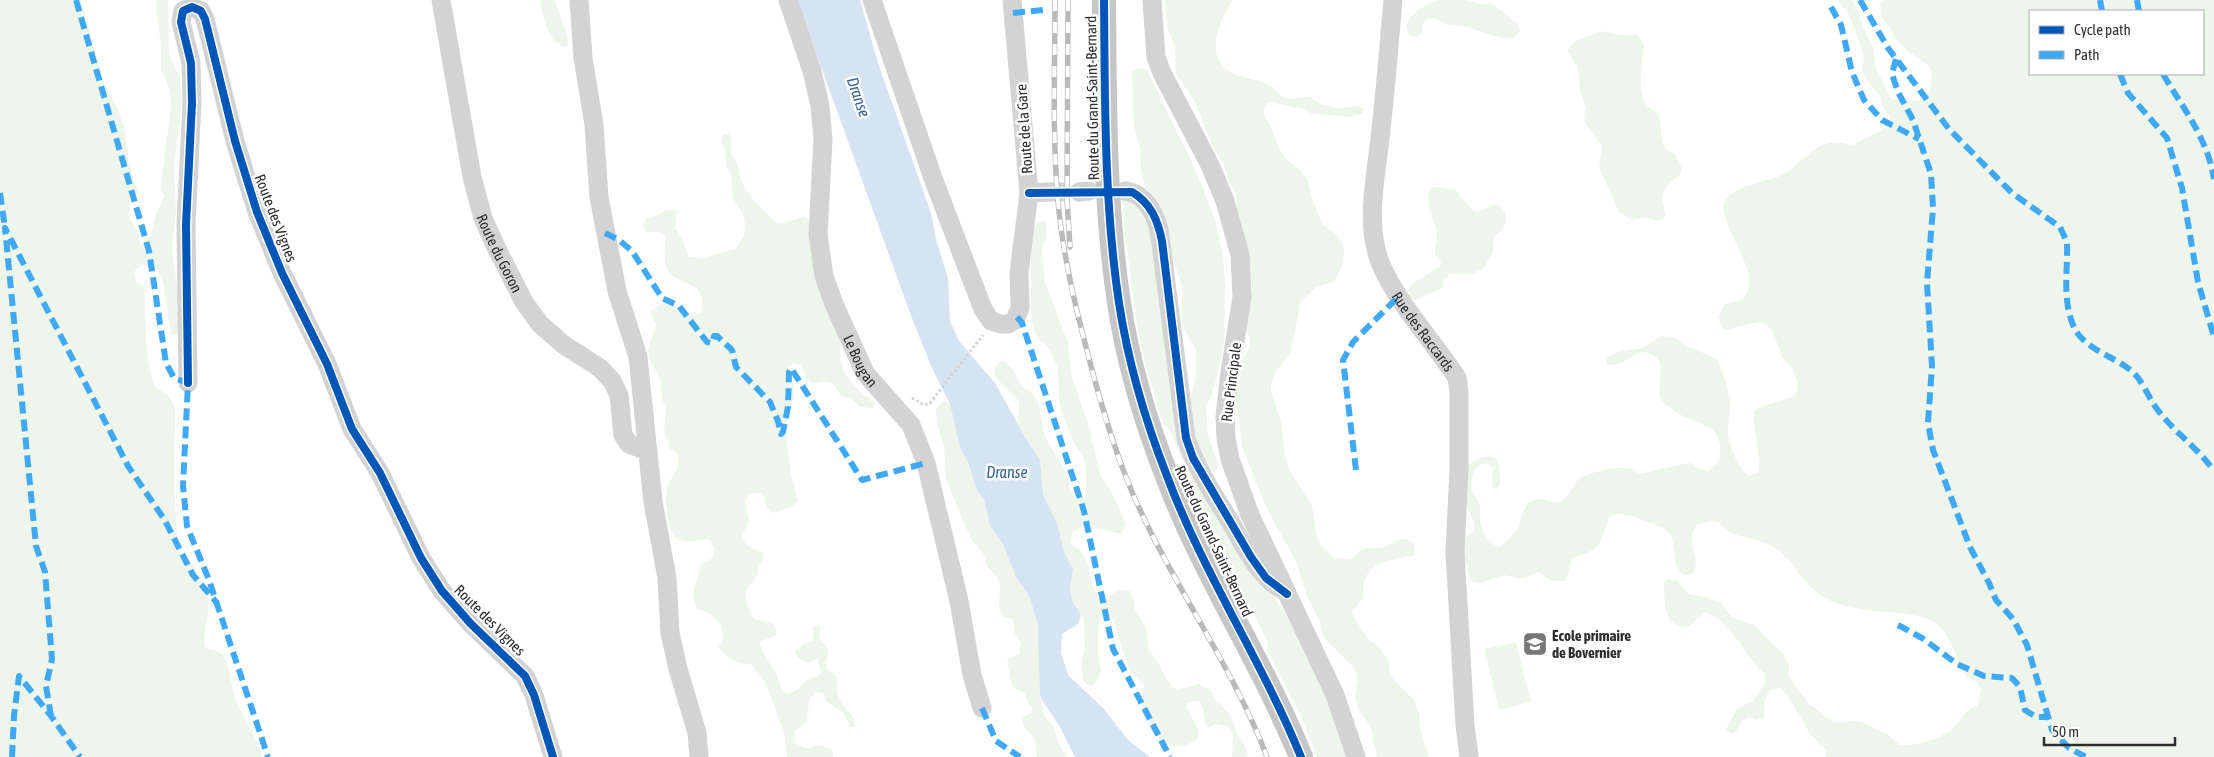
<svg xmlns="http://www.w3.org/2000/svg" width="2214" height="757" font-family="'Asap Condensed',sans-serif">
<style>
.green{fill:#eef5eb;fill-rule:evenodd}
.water{fill:#d6e3f2}
.lines{fill:none;stroke-linecap:round;stroke-linejoin:round}
.minor-tunnel{stroke:#d5d5d5;stroke-width:19;stroke-dasharray:19 9;stroke-linecap:butt}
.path{stroke:#d3d3d3;stroke-width:3;stroke-dasharray:2.5 2.5;stroke-linecap:butt}
.minor{stroke:#d3d3d3;stroke-width:19}
.major{stroke:#c6c6c6;stroke-width:24}
.rail-casing{stroke:#bababa;stroke-width:5.5}
.rail{stroke:#fff;stroke-width:4;stroke-dasharray:11;stroke-linecap:butt}
.quiet{stroke:#3fa9f5;stroke-width:6;stroke-dasharray:12 6;stroke-linecap:butt}
.cycleway-casing{stroke:#fff;stroke-width:11}
.cycleway{stroke:#0057b8;stroke-width:8}
.labels{text-anchor:middle;dominant-baseline:central;stroke-width:5;stroke-linejoin:round;paint-order:stroke}
.street-label{font-size:15px;fill:#2e2e2e;stroke:#fff}
.poi-label{font-size:15px;font-weight:bold;fill:#2e2e2e;stroke:#fff;text-anchor:start}
.water-label{font-size:16px;font-style:italic;fill:#376194;stroke:#fff}
</style>
<rect width="100%" height="100%" fill="#fff"/>
<g class="green">
<path d="M0,0h81l23,84 15,27 6,20 4,32 9,29 -7,-1 -2,27 8,12 4,15c14,-10 10,-15 14,-28 3,-8 8,-14 9,-22l-4,-5 11,-84 -1,-14 -9,-22v-24l-5,-39 1,-7h11l1,54 11,25 2,21 -8,68 2,42 -4,39 6,43 2,42 -9,1 -8,-53 -7,-15 -15,-2 -7,7 2,10 8,5c3,35 -1,66 11,100 11,5 16,10 20,21l-1,82 5,65c21,11 30,34 29,57 -1,12 -5,23 -3,35 6,3 14,4 18,8 6,9 8,29 12,41 8,21 21,39 27,61h-262z"/>
<path d="M540,0h15c3,15 13,29 13,45l-3,2c-20,-7 -21,-30 -25,-47z"/>
<path d="M1165,0h68c-13,20 -30,54 -3,72 10,6 22,6 33,10 6,2 10,7 15,11 10,9 20,5 32,4l10,7 19,4 20,-2 5,3 -2,5 -12,3 -40,-4 -6,-4 -31,-6h-5l-4,7 1,8 5,6 9,24 6,10 15,12 8,11 5,21 11,24 11,7 7,9 2,7 -1,16 -8,16 -18,6 -16,14 -11,54 -15,17 -4,14v6l10,29 4,35 6,17 21,32 5,34 6,9 12,10 16,1 7,-5 4,-5 23,-2 16,-8h6l7,5 1,7 -2,5c-27,5 -52,6 -50,42l-12,14 16,26 11,9 11,14 1,11 4,8 21,21 4,12 1,16 9,28h-52l-7,-31 -11,-16 -4,-12 3,-18 -4,-12 -28,-28 -5,-9 -1,-9 -14,-28 -10,-33 -29,-52 -25,-62 -7,-60 4,-22 9,-14 2,-8v-6l-5,-7 6,-26 1,-19 -15,-68v-22l-8,-13 -5,-17 -11,-18 -18,-45 -19,-28 -1,-27 -8,-19z"/>
<path d="M1439,0h27l15,4 10,-1 28,22 1,6 -8,8c-18,-1 -30,-8 -46,-12 -5,-2 -10,-1 -16,-2 -8,-2 -12,-8 -22,-7l-5,6 -1,9 -5,4 -7,-1c-12,-16 14,-32 29,-36z"/>
<path d="M1838,0h14l5,8 7,22 9,17 3,21 14,29 3,3 26,1 11,-11 2,-19 -3,-5 -21,-15 -14,-13 -4,-11 -9,-10 -1,-13 5,-4h329v757h-389l2,-5 -16,-17 -24,-41 -8,-6 -8,2 -6,10 -1,17 -7,3 -8,-3 -7,3 -6,11 -4,3 -6,-3 2,-7 10,-16 16,-8 12,-19 -2,-7 -16,-18 -7,-12 -22,-25 -14,-7 -16,15c-28,0 -24,-25 -25,-45l4,-3 9,2 11,13 22,4 12,6 10,13 20,7 10,8 21,22 6,12v11l20,27 25,18 25,-1 28,13 13,11c18,1 43,-7 55,-19 10,-10 9,-15 23,-21l3,-17 -6,-7 -9,-5c-11,-18 -14,-39 -30,-53 -8,-6 -19,-7 -29,-9 -28,-4 -64,-2 -88,-20 -16,-12 -26,-31 -41,-44 -13,-11 -31,-10 -46,-17 -11,-5 -11,-15 -26,-11 -23,4 -11,27 -10,41 0,4 -2,7 -3,11l-10,1 -7,-9 -4,-29 -8,-9 -35,-13 -13,-1 -6,3 -12,29 -10,7 -16,4 -4,17 -3,7h-14l-12,-9 -17,7 -18,-4 -24,8 -9,-2 -3,-7v-9l-9,-13 2,-14 12,-6 2,-5c-2,-10 -8,-17 -10,-26 -3,-13 -3,-33 9,-40 8,-4 15,-6 23,-2l3,12v14l-4,3 -4,-1 1,-18 -6,-6c-13,0 -19,19 -14,30 2,4 5,6 6,10 2,5 1,10 1,15 0,12 8,24 18,29 9,-2 12,-12 20,-17 3,-10 6,-33 22,-31 6,1 12,5 19,3 12,-3 12,-21 25,-26 13,-5 31,-10 45,-7 5,1 8,5 14,4 16,-3 32,-8 48,-10l9,6 8,2c9,-5 13,-11 12,-22 0,-24 -19,-23 -36,-32 -5,-3 -9,-6 -13,-9 -3,-2 -7,-4 -9,-7 -9,-14 10,-40 -14,-48 -14,-5 -24,17 -42,11v-6l12,-6 24,-4 20,-12 12,1 12,9 30,12c6,13 12,27 14,41 1,11 -2,21 -2,32 0,14 10,36 21,45l9,-3c4,-21 -7,-42 -3,-63 13,-8 28,-8 41,-15l2,-12 -6,-15 -10,-11 -10,-27 -10,-8 -13,2 -22,6 -6,-3 -3,-11 7,-12c5,-1 14,-3 18,-6 23,-20 -24,-71 -19,-94 3,-16 39,-22 53,-27 16,-5 28,-23 43,-31 10,-6 23,-3 34,-1 12,-9 25,-10 35,-22l1,-6 -9,-13 -1,-8 -15,-18 -3,-8 2,-12 -6,-20 -9,-23zM2030,11h173v63h-173z"/>
<path d="M1600,31l20,4 17,-1 7,10c-1,19 -12,60 13,68 8,15 -2,36 18,42 18,27 -8,22 -12,40 -2,6 1,14 3,20l-3,5 -6,2 -11,-4 -14,3 -13,-8 -20,-45 3,-21 -17,-23 -1,-7 2,-8 -6,-16 -2,-24 -11,-18 9,-9z"/>
<polygon points="1139,68 1146,69 1150,76 1196,171 1215,220 1223,255 1225,282 1224,345 1215,384 1206,409 1208,436 1217,461 1218,467 1215,472 1208,470 1195,446 1190,405 1196,373 1196,349 1184,329 1181,313 1183,291 1156,203 1145,188 1141,169 1140,149 1134,126 1132,72"/>
<path d="M723,134h6l2,5v15l6,8 5,21 12,18 22,22 10,-1 18,-5 5,3c4,38 22,71 30,108 4,15 -3,28 6,45 7,13 18,22 30,30l-2,6 -14,-3c-7,-9 -13,-6 -19,-12 -3,-3 -4,-7 -7,-10 -14,-9 -22,13 -32,-19l-7,-2 -6,3v9l6,11v10l-9,32 6,46 7,27 -6,6 -19,6 -6,-4 -3,-12 -4,-4 -11,1 -4,7 4,20 -8,17 7,8 15,7v8l-4,5 -2,9 -12,18 2,12 7,14 17,4 5,6v6l-16,7c3,15 8,18 16,31 5,8 1,12 10,21 14,-2 13,-10 24,-15 5,-3 7,-1 11,-6l-3,-15 -11,5 -10,-5 -2,-6 9,-9 9,-3 1,-14 7,1 -2,11c9,8 12,13 6,24l2,8c18,8 6,15 12,27 3,9 12,16 16,24l-1,6h-4l-6,-14 -18,-12 -3,-8 -8,-1 -6,8 -2,22 -12,9 -1,11 8,5 6,1 12,-3 12,5 1,7h-46l-3,-25 -20,-52 -13,-16c-18,-1 -21,-4 -33,-18 14,-14 -4,-35 -21,-37 -9,-21 2,-26 3,-45l13,-6 1,-10 -4,-8c-11,-2 -20,5 -31,0 -13,-7 -14,-39 -12,-52 4,-15 17,-17 9,-36l-6,-3 -6,-19 2,-22 -4,-8 -1,-18 -12,-23 -1,-10 8,-24 -6,-13 12,-9 17,5 15,8 7,-4c7,-33 -20,-24 -33,-41 -6,-8 -2,-25 -3,-35l-8,-4h-10l-5,-6 4,-7 14,-5 6,-4 11,1 -2,17c8,9 9,19 14,29l13,1 33,-9 9,-13 1,-12 -2,-10 -10,-15 -2,-25 -4,-6 -2,-16 -4,-10z"/>
<path d="M1435,187l21,3 12,16 8,6 20,-8c16,8 11,24 -2,33l-1,16 -10,16 -11,5h-22l-5,5 -3,9 -27,12 -5,-2 -2,-8 4,-6 28,-18 1,-4 -6,-8c-1,-8 3,-15 2,-23 -4,-15 -12,-26 -7,-42z"/>
<polygon points="1122,197 1130,198 1151,219 1177,402 1268,590 1286,614 1323,689 1348,757 1317,757 1301,716 1267,649 1268,643 1214,532 1170,431 1164,424 1159,412 1144,359 1137,324 1127,250 1129,247 1126,246"/>
<path d="M1045,221l2,17 -4,5 -1,12 3,27 23,61 3,31 18,52 11,49 13,20 13,30 -4,8c-9,1 -12,-3 -20,-4 -8,-1 -13,1 -21,-2l-9,6 -2,10 10,7 7,11 5,24 8,15h7c7,-10 11,-10 23,-9l4,9 1,10 11,17 3,24c13,11 13,29 28,39l22,-6 12,6 3,7 15,16 10,24 6,8 3,12h-16l1,-23 -5,-8 -13,-2 -6,4c-8,-8 -3,-19 -10,-27l-11,1 -2,5 12,22v10c-26,18 -47,0 -55,-27 -2,-8 1,-18 1,-27 -4,-5 -11,-9 -14,-15 -6,-13 -13,-37 -16,-51l-8,-4 -7,5c-1,10 -1,23 -1,34 2,19 9,15 -7,33l-8,-6 -2,-16 4,-19 -1,-27 -12,-18 -2,-12 3,-20 -9,-17 -7,-29 -14,-29 -3,-34 -22,-36 1,-23 -25,-25 1,-9 7,-6 5,2 7,8 4,11 14,11 6,9 8,37 16,27 5,11 3,12 6,10 10,-2v-26l-2,-13 -12,-18 -10,-27 -3,-10 -1,-34 -7,-17 -11,-12 -6,-10 -3,-12v-85l7,-11z"/>
<path d="M944,401l6,3 10,44 9,17 8,26 7,8 6,27 13,20 13,31 14,21 8,27v15l2,55 4,20 10,13 5,16 8,13h-30c-1,-7 -1,-14 -4,-20 -5,-8 -13,-10 -10,-20l8,-4 1,-5 -3,-2 -4,-12 -13,-7 -5,-26 2,-3 10,-4 2,-11 -6,-9 -2,-14 -8,-3 -6,-8 1,-24 -2,-7 -11,-11 -3,-12 -14,-18 -24,-57 -2,-34 -7,-22 -1,-15z"/>
<polygon points="1516,642 1531,702 1499,710 1484,649"/>
</g>
<polygon class="water" points="797,0 860,0 879,66 931,213 936,239 948,278 950,321 959,341 995,383 1023,433 1040,460 1043,494 1057,523 1064,552 1073,569 1070,589 1072,601 1081,615 1078,624 1062,634 1061,653 1068,675 1104,709 1128,740 1150,757 1075,757 1060,727 1042,700 1040,695 1038,640 1038,625 1030,598 1016,577 1003,545 990,526 984,499 977,491 969,465 960,448 950,404 931,366 910,313"/>
<g class="lines">
<polyline class="minor-tunnel" points="1049,192 1079,192"/>
<polyline class="path" points="912,398 924,405 930,403 983,335"/>
<g class="minor">
<path id="s1" d="M441,0l31,177 11,41 13,29 28,55 16,22 24,21 36,23 12,13 7,14 4,40 6,9 19,7"/>
<polyline points="579,0 583,58 594,125 599,197 617,291 638,357 653,502 667,578 670,633 678,669 697,733 699,757"/>
<path id="s2" d="M788,0l24,71 8,35 3,33 -5,96 6,41 10,28 31,69 46,52 15,38 33,138 13,74 10,33"/>
<polyline points="872,0 934,181 983,309 991,321 1001,324 1008,324 1015,320 1020,308 1019,273 1029,193 1012,0"/>
<polyline points="1152,0 1156,57 1162,73 1210,165 1225,201 1240,255 1242,297 1230,372 1225,417 1226,438 1230,459 1250,515 1335,695 1356,757"/>
<path id="s3" d="M1393,0c-4,43 -7,86 -12,129 -4,46 -18,95 1,138 19,41 51,74 75,111l2,14v78l-4,82 10,173 4,32"/>
<path d="M1125,191c19,2 29,21 34,38l27,209c10,31 28,57 45,85 14,24 25,49 48,65"/>
<polyline points="1079,192 1089,191"/>
<polyline points="1029,193 1049,192"/>
<polyline points="188,383 186,224 192,103 191,63 181,22 183,11 192,7 201,11 205,19 235,141 257,212 282,273 327,364 352,429 380,473 421,558 442,591 471,624 525,676 534,695 553,757"/>
</g>
<path class="major" d="M1104,0c1,101 0,203 15,303 9,59 26,117 48,173 36,97 95,185 134,281"/>
<defs>
<g id="rail">
<path d="M1055,0c0,67 -3,134 3,201 4,47 14,92 26,138 13,52 27,103 48,153 39,91 100,172 135,265"/>
<polyline points="1068,0 1067,199 1070,247"/>
</g>
</defs>
<use href="#rail" class="rail-casing"/>
<use href="#rail" class="rail"/>
<g class="quiet">
<polyline points="76,0 149,251 166,363 174,378 188,383 183,486 187,526 209,580 268,757"/>
<path d="M1860,0l28,48 61,81 63,64 48,34 7,15c1,28 -5,56 6,83 9,23 38,30 56,44 14,10 18,27 28,40 17,23 41,39 57,62"/>
<polyline points="2100,0 2102,11"/>
<polyline points="2137,0 2139,11"/>
<polyline points="1831,7 1841,25 1852,72 1864,100 1882,120 1919,139"/>
<polyline points="1013,13 1044,10"/>
<polyline points="1896,59 1892,74 1898,92 1913,120 1931,174 1933,208 1927,283 1932,366 1928,423 1933,450 1970,547 1989,583 1996,600 2013,619 2027,645 2052,730 2069,748 2086,757"/>
<polyline points="2120,74 2128,93 2167,138 2182,188 2198,282 2214,337"/>
<path d="M2163,74c21,36 44,63 51,105"/>
<polyline points="0,193 5,228"/>
<polyline points="605,233 619,240 632,251 662,298 679,306 707,342 712,343 714,336 717,336 732,350 736,367 770,402 778,421 781,434 783,432 788,407 789,372 791,368 862,480 926,463"/>
<polyline points="1017,317 1022,323 1084,511 1113,649 1170,757"/>
<polyline points="1356,470 1343,360 1353,342 1398,297"/>
<polyline points="1898,625 1922,638 1957,664 1984,676 2012,678 2020,687 2025,710 2036,717 2047,717"/>
<polyline points="982,708 996,741 1020,757"/>
<polyline points="51,716 46,686 52,659 45,572 36,546 5,228 128,466 164,519 193,575 217,603"/>
<polyline points="12,757 14,716 19,676 51,716 80,757"/>
</g>
<defs>
<g id="cycleway">
<path d="M1104,0c1,101 0,203 15,303 9,59 26,117 48,173 36,97 95,185 134,281"/>
<path d="M1029,193l103,-1c19,11 26,29 30,49l24,197 7,20 58,99 15,21 21,16"/>
<polyline points="188,383 186,224 192,103 191,63 181,22 183,11 192,7 201,11 205,19 235,141 257,212 282,273 327,364 352,429 380,473 421,558 442,591 471,624 525,676 534,695 553,757"/>
</g>
</defs>
<use href="#cycleway" class="cycleway-casing"/>
<use href="#cycleway" class="cycleway"/>
</g>
<defs>
<symbol id="school-square" viewBox="-11 -11 22 22"><rect x="-9" y="-9" width="18" height="18" rx="4" fill="#777" stroke="#fff"/><path d="M0-5L7-2L0 1L-7-2ZM-4 1L0 2.5L4 1V4Q0 6-4 4Z" fill="#fff"/></symbol>
</defs>
<g fill-rule="evenodd">
<use href="#school-square" x="1521" y="630" width="28" height="28"/>
</g>
<g class="labels">
<g class="street-label">
<text transform="translate(1092 98) rotate(-91)">Route du Grand-Saint-Bernard</text>
<text transform="translate(1024 129) rotate(-94)">Route de la Gare</text>
<text transform="translate(276 218) rotate(69)">Route des Vignes</text>
<text stroke="none"><textPath href="#s1" startOffset="261">Route du Goron</textPath></text>
<text stroke="none"><textPath href="#s3" startOffset="346">Rue des Raccards</textPath></text>
<text stroke="none"><textPath href="#s2" startOffset="374">Le Bougan</textPath></text>
<text transform="translate(1231 382) rotate(-83)">Rue Principale</text>
<text transform="translate(1214 541) rotate(65)">Route du Grand-Saint-Bernard</text>
<text transform="translate(490 620) rotate(45)">Route des Vignes</text>
</g>
<g class="poi-label">
<text x="1552" y="635">Ecole primaire<tspan x="1552" dy="17">de Bovernier</tspan></text>
</g>
<g class="water-label">
<text transform="translate(859 97) rotate(71)">Dranse</text>
<text x="1007" y="472">Dranse</text>
</g>
</g>
<rect x="2029" y="10" width="175" height="65" fill="#ffffff" stroke="#ababab"/>
<rect x="2039" y="26" width="25" height="8" fill="#0057b8" stroke="#ababab"/>
<text x="2074" y="35" font-size="15" fill="#2e2e2e">Cycle path</text>
<rect x="2039" y="51" width="25" height="8" fill="#3fa9f5" stroke="#ababab"/>
<text x="2074" y="60" font-size="15" fill="#2e2e2e">Path</text>
<path d="M2044 737v8h131v-8" fill="none" stroke="#2e2e2e" stroke-width="2.5"/>
<text x="2052" y="737" font-size="15" fill="#2e2e2e" stroke="#ffffff" stroke-width="4" paint-order="stroke">50 m</text>
</svg>
